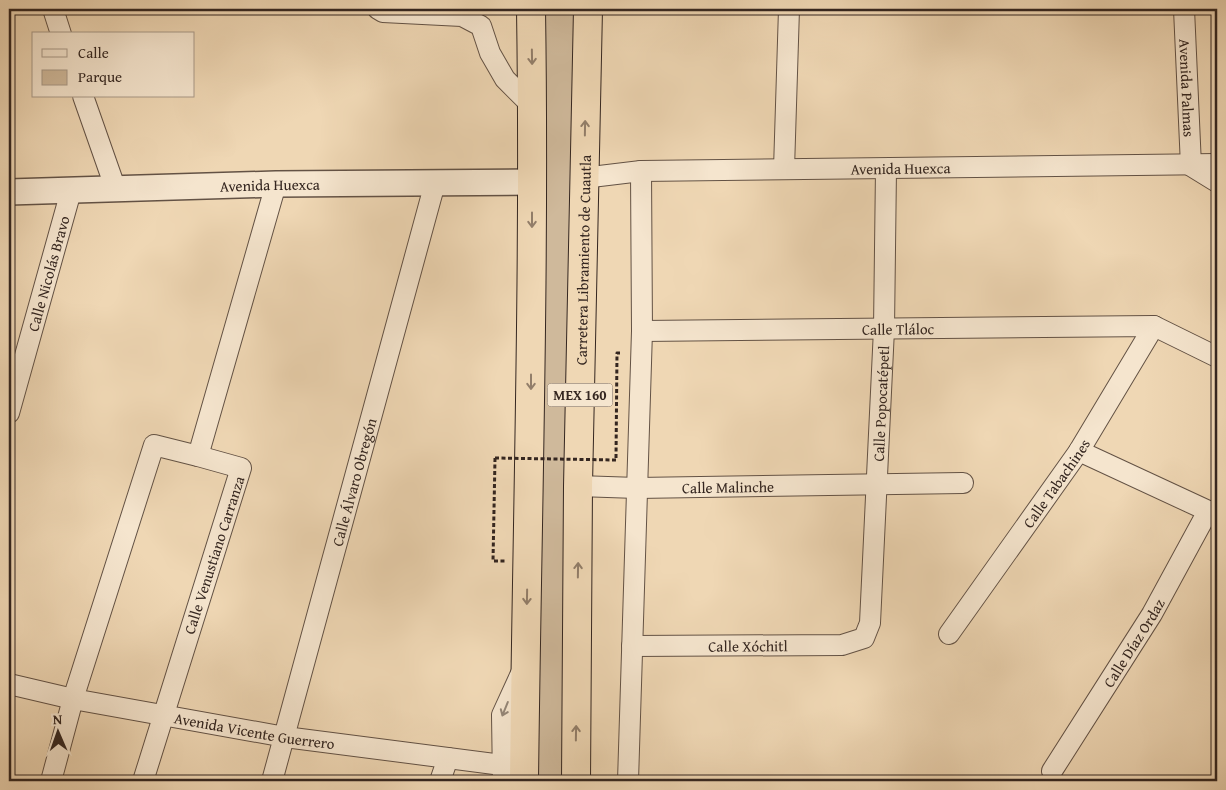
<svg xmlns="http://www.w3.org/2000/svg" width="1226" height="790" font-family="'Gentium Book Plus',serif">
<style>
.green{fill:#cfb99b;stroke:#82705e}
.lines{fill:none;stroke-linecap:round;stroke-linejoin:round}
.minor-casing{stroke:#635245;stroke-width:22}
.tertiary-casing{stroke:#635245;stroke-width:28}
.trunk-casing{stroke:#342620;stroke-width:30}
.path{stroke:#342620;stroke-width:3;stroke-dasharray:4 2.5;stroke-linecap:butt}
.minor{stroke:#f5e5ce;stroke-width:20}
.tertiary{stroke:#f5e5ce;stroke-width:25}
.trunk{stroke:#efd7b4;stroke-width:28}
.path-bridge{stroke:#342620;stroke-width:3;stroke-dasharray:4 2.5;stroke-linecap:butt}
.oneway{stroke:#927e6a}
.oneway2{stroke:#948677}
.labels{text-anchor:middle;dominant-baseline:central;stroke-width:4.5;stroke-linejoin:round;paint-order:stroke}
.shield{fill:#f5e5ce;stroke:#6e5f54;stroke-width:1}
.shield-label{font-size:14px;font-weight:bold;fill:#342620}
.street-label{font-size:15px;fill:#342620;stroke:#f5e5ce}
</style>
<rect width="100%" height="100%" fill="#efd7b4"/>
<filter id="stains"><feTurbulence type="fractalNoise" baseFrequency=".004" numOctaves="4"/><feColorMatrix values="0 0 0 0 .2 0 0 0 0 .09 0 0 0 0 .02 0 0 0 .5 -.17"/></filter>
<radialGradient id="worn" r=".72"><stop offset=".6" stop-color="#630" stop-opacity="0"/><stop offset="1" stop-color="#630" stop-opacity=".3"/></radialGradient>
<polygon class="green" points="530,9 588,9 576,781 524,781"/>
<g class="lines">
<defs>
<g id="minor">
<polyline points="53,9 61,34"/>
<polyline points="378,9 383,12 462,16 481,26 490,53 505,79 533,107"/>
<path id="s1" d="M1184,9l7,157 26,16"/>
<polyline points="83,96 116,190"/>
<polyline points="784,169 789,9"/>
<path id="s2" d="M583,178l58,-7 576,-7"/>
<path id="s3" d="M642,331l512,-5 63,31"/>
<path id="s4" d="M9,413l62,-222"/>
<polyline points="1079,451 1217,515"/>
<polyline points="198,456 276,184"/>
<path id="s5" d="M578,486l59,2 326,-5"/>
<path id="s6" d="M949,634l130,-183 75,-125"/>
<path id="s7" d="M632,646l210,-1 22,-7 6,-15 14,-294 2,-160"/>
<path id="s8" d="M9,684l64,15 212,38 217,28"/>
<path id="s9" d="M1052,771l100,-157 56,-103"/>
<polyline points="51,781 73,699 154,445 198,456 241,468 143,781"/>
<path id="s10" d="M272,781l163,-598"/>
<polyline points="440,781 448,758"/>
<polyline points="503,781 502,715 523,669"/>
<polyline points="628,781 642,331 641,171"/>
</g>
<g id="tertiary">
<path id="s11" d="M9,192l267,-8 256,-2"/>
</g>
<g id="trunk">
<path d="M524,781c3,-257 11,-515 7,-772"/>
<path id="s12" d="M576,781l2,-295 10,-477"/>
</g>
</defs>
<use href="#minor" class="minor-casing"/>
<use href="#tertiary" class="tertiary-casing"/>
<use href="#trunk" class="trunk-casing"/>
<g class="path">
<polyline points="495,458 493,561 505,561"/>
<polyline points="616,458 617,353 622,353"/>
</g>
<use href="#minor" class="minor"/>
<use href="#tertiary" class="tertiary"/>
<use href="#trunk" class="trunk"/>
<polyline class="path-bridge" points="495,458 616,460"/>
</g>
<defs><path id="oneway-shaft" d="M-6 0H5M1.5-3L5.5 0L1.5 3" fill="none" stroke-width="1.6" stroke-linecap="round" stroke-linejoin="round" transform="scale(1.25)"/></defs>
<g class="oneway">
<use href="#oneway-shaft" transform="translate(532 57) rotate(89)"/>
<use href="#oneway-shaft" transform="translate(585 128) rotate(-89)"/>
<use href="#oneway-shaft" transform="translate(532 220) rotate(90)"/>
<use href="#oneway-shaft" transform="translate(531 382) rotate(90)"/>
<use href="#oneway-shaft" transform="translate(578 570) rotate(-89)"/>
<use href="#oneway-shaft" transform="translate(527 597) rotate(91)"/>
<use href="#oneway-shaft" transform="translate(576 733) rotate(-89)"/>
</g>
<use class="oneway2" href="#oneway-shaft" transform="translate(505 709) rotate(112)"/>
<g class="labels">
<rect class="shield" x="547.5" y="383.5" width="65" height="23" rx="4"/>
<g class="shield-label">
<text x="580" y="395">MEX 160</text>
</g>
<g class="street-label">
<text stroke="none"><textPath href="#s1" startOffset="79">Avenida Palmas</textPath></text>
<text stroke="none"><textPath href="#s2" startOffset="318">Avenida Huexca</textPath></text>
<text stroke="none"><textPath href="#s11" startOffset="261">Avenida Huexca</textPath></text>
<text stroke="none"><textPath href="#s12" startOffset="521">Carretera Libramiento de Cuautla</textPath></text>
<text stroke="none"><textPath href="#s4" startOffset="145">Calle Nicolás Bravo</textPath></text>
<text stroke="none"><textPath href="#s3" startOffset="256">Calle Tláloc</textPath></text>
<text stroke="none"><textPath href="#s7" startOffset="469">Calle Popocatépetl</textPath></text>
<text stroke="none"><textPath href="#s10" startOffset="310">Calle Álvaro Obregón</textPath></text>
<text stroke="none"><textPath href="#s6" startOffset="185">Calle Tabachines</textPath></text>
<text stroke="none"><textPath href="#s5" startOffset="150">Calle Malinche</textPath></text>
<text transform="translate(214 555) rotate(-72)">Calle Venustiano Carranza</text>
<text stroke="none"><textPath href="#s9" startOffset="152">Calle Díaz Ordaz</textPath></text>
<text stroke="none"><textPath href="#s7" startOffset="116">Calle Xóchitl</textPath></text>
<text stroke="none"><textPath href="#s8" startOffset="250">Avenida Vicente Guerrero</textPath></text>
</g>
</g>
<rect width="1226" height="790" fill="none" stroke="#efd7b4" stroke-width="30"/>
<rect x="10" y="10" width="1206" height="770" fill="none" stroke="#342620" stroke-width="2.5"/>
<rect x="15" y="15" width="1196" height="760" fill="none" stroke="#342620"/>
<rect x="32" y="32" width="162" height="65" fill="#f5e5ce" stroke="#a89988"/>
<rect x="42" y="49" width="25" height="8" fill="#f5e5ce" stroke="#a89988"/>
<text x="78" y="58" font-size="15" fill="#342620">Calle</text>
<rect x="42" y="70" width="25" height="15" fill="#cfb99b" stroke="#a89988"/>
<text x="78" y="82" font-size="15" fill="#342620">Parque</text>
<g transform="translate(58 732) rotate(358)" stroke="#f5e5ce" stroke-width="4" paint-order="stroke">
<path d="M0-4L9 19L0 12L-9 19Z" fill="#342620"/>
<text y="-8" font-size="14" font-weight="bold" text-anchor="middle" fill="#342620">N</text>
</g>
<rect width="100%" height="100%" filter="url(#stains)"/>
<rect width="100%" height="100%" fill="url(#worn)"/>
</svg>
